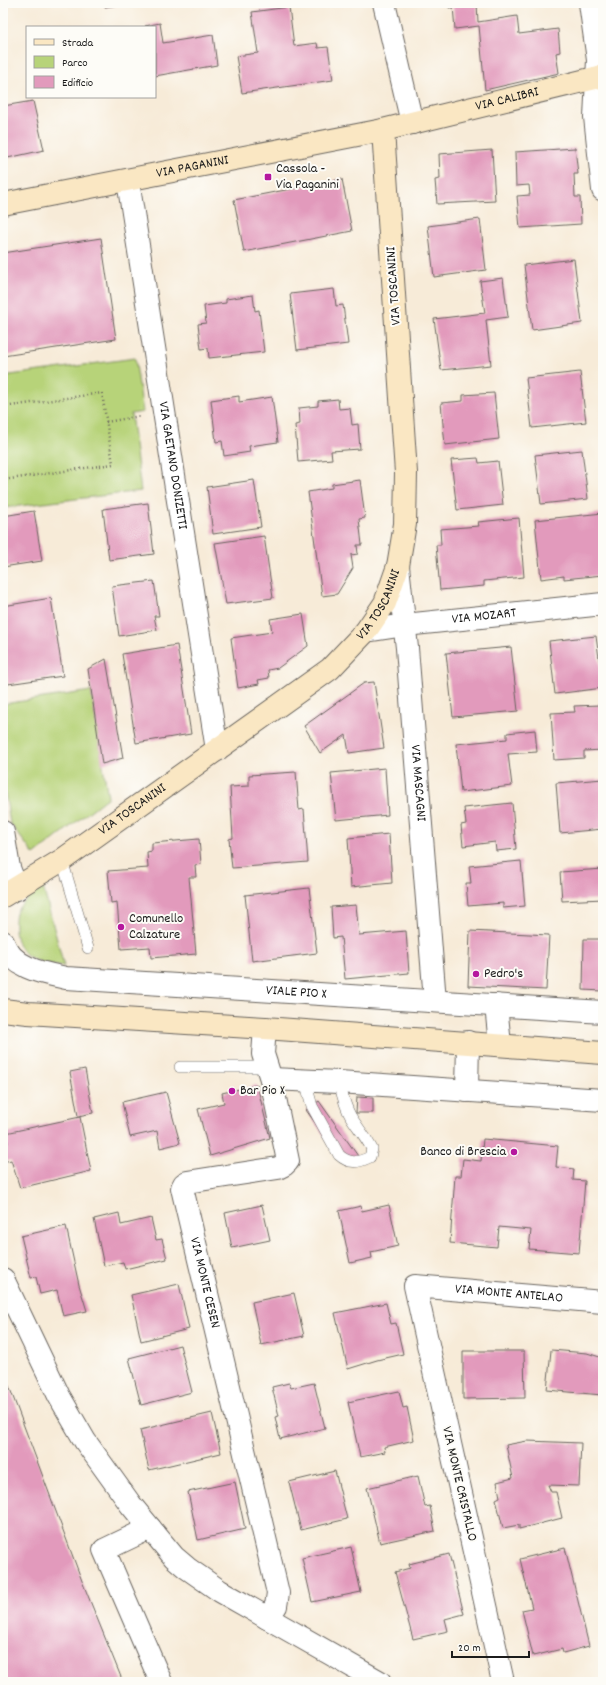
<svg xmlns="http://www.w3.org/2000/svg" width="606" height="1685" font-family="Dekko,sans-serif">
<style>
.green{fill:#b7d379;stroke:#6a784a}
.building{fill:#e29abc}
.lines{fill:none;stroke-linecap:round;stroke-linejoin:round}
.lane-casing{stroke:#69645e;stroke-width:12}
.street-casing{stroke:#69645e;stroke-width:24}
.secondary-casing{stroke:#69645e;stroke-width:24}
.path{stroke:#69645e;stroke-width:2.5;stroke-dasharray:1 3;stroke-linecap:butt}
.lane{stroke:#fff;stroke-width:11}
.street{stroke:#fff;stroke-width:22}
.secondary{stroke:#fae7c3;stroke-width:22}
.poi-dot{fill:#b5179e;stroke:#fdfcf7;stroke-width:1.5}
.labels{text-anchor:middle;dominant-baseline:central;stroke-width:4;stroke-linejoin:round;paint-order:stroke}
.street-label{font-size:14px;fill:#1c1c1c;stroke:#fdfcf7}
.poi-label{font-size:14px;fill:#1c1c1c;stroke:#fdfcf7;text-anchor:start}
</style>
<rect width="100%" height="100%" fill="#fdfcf7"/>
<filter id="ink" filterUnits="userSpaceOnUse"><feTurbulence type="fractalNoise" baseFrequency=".025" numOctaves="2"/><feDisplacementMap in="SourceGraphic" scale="8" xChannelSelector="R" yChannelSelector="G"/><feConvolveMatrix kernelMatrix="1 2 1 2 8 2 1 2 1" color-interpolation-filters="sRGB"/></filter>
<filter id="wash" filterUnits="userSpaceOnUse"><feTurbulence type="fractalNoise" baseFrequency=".012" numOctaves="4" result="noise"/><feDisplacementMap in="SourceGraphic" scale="16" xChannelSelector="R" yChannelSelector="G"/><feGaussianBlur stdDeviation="0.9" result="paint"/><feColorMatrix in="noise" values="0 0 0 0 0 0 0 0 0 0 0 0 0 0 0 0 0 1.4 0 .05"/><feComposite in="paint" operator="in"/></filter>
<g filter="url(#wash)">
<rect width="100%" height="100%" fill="#f7ebd8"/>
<g class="green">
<polygon points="135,358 143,412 131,414 141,491 3,508 3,376"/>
<polygon points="91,691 108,797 34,855 10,823 3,780 3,704"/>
<path d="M43,887l21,79c-24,-3 -47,-7 -49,-36 0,-6 -1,-15 3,-21 6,-9 16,-15 25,-22z"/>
</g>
<g id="blocks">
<g class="building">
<polygon points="104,3 125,3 125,4 105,7"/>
<polygon points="448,3 477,3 478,22 517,16 519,34 558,29 560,52 556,53 559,73 485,90 479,26 455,29 453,7 449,8"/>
<polygon points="289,7 294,46 317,43 318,48 328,47 333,80 242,93 236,56 258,53 252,12"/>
<polygon points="160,23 163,43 213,35 217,65 155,76 155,27 145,26"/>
<polygon points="33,101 44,150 3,159 3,106"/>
<polygon points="575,148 578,174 574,174 575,197 580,197 581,224 520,228 517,196 530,195 529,185 516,186 515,152"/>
<polygon points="492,150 495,201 437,204 435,180 440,179 439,154"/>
<polygon points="342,179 352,231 244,252 234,200"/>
<polygon points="480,219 486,270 434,277 428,226"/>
<polygon points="101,238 116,339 3,356 3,253"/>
<polygon points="574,259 582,323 532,330 524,265"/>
<polygon points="503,278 508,317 486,320 491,365 441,370 434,319 485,313 480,281"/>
<polygon points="334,289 336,306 343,305 348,344 297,350 290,294"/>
<polygon points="253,295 255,311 259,310 264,352 209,358 208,348 201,349 198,324 206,323 204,306 226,303 226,299"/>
<polygon points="580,372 586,422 532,428 526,378"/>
<polygon points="494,393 499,439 445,445 441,403 463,401 463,395"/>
<polygon points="239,396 239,402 272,397 278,442 249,446 250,452 224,456 222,441 216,442 211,400"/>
<polygon points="338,399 339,409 350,408 352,425 358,424 360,449 331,451 332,459 298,462 295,425 300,424 299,408 318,406 318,401"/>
<polygon points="582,450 588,499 541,504 535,455"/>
<polygon points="478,458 479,463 498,461 503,505 457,510 451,460"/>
<polygon points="254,480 261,527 213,534 207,487"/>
<polygon points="360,480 365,518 359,519 362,545 357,545 358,554 351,555 353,568 337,594 322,596 308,492 332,488 332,484"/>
<polygon points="148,503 154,554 109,560 103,509"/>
<polygon points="34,511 42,561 3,567 3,516"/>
<polygon points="603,513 603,575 564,579 564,576 541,579 535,520"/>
<polygon points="519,518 524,577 484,581 484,586 440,590 436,545 441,545 440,529 479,526 478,522"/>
<polygon points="264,536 273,598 226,604 215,543"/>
<polygon points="154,581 159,616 154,616 157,630 119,636 112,586"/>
<polygon points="51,598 63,676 8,684 3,651 3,606"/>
<polygon points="303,614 308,646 278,668 268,670 269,678 258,680 259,684 238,688 231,638 272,632 270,619"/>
<polygon points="596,636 603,688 555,694 549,641"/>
<polygon points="177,645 191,734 136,743 122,654"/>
<polygon points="511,647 518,711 453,717 446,653"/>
<polygon points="106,659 123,758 102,764 88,669"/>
<polygon points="374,682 384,748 349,753 346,735 320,753 304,726 364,683"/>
<polygon points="600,705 601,726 603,726 603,750 584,751 584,758 554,760 551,713 575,712 574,706"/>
<polygon points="535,730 537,752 508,754 512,786 461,792 456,744 507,739 507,733"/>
<polygon points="385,768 388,815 336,820 331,773"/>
<polygon points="296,772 299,810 304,809 308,862 232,868 229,839 233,838 230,787 249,786 249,775"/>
<polygon points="603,779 603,829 560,833 556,783"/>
<polygon points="512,803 516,849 496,851 495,842 463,846 461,825 466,824 464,808"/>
<polygon points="389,834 392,883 351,887 348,838"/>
<polygon points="199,839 201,864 195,865 196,877 189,877 196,954 151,958 150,947 121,949 117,902 111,903 108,871 148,868 147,852 152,851 152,843"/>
<polygon points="521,861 525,906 503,908 503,903 468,906 466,883 471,883 469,866"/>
<polygon points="603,869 603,899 562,901 560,872"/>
<polygon points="309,888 317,953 252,961 245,895"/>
<polygon points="356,905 359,935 406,931 409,973 345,979 341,937 333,938 331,907"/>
<polygon points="470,931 549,935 546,990 468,986"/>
<polygon points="584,939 603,939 603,991 583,990"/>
<polygon points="85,1069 93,1113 78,1116 70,1072"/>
<polygon points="257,1085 270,1138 210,1156 198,1109 224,1103 222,1093"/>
<polygon points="166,1092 180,1143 160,1148 157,1131 130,1137 122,1102"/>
<polygon points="357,1097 373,1098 373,1113 356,1113"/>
<polygon points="319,1101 358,1156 345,1165 306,1110"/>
<polygon points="80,1117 91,1171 20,1188 11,1160 3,1162 3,1144 8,1143 6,1133"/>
<polygon points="483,1139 558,1146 556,1167 574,1169 573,1180 585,1181 579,1253 529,1249 531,1230 499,1227 497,1247 450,1243 455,1176 461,1176 463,1159 481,1161"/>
<polygon points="262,1205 270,1240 232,1248 225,1213"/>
<polygon points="389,1205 398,1246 371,1252 372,1258 350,1263 339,1211 361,1206 362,1211"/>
<polygon points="119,1213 121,1225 151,1218 156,1240 162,1239 167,1259 125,1269 123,1262 104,1266 94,1219"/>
<polygon points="66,1226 79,1285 87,1311 63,1316 57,1290 40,1294 36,1277 31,1278 21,1236"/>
<polygon points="179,1284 189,1329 141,1341 131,1295"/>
<polygon points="294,1293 304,1336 261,1345 252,1302"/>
<polygon points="386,1303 391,1324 396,1323 403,1354 377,1360 348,1369 335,1313"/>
<polygon points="180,1345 192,1392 141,1405 129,1358"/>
<polygon points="551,1350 587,1353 603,1358 602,1395 547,1390"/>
<polygon points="463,1351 524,1351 525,1398 463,1399"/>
<polygon points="3,1370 82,1581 123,1682 3,1682"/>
<polygon points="289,1383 291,1388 314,1383 325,1428 280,1439 275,1417 279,1416 272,1387"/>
<polygon points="399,1391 403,1408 407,1407 414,1440 384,1447 385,1452 360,1457 348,1402"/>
<polygon points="212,1413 221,1453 149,1470 140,1430"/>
<polygon points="527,1441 581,1443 579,1486 548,1485 551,1492 556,1492 562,1518 519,1529 519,1525 503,1528 496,1499 500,1497 497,1482 513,1478 506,1445"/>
<polygon points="335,1471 347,1519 301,1530 289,1482"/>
<polygon points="418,1476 425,1507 430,1506 435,1531 380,1543 367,1488"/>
<polygon points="235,1482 245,1529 198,1540 188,1492"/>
<polygon points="351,1547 361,1592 312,1602 302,1558"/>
<polygon points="565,1548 589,1646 563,1653 562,1649 533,1656 522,1610 532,1608 520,1559"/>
<polygon points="449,1554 464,1614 445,1619 448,1631 413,1639 395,1572 410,1568 409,1564"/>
</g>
</g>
</g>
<g filter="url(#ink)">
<use href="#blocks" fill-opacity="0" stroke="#69645e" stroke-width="1"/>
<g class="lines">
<defs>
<g id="lane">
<polyline points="62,860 88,948"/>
<polyline points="180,1067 266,1067"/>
<path d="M305,1081l7,25 27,49c10,9 19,8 31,2l2,-8c-6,-12 -14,-21 -21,-32 -6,-10 -9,-23 -12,-35"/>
</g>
<g id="street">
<polyline points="384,3 412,123"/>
<polyline points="590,3 598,60 595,117 603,190"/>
<path id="s1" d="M128,181l89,569"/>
<path id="s2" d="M398,566l9,82 28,353"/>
<path id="s3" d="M366,631l39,-6 198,-21"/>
<polyline points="3,832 9,868 17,889"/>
<path id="s4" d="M3,942c9,26 39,31 63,36l537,34"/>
<polyline points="496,1005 500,1045"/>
<path id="s5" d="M265,1028l-2,26 8,25 17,82 -4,4 -6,3 -91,14 -3,2 -2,4 96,405 -2,13 -9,12"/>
<polyline points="271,1079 339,1082 603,1100"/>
<polyline points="467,1091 468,1042"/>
<polyline points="3,1279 59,1396 85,1441 131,1505 174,1557 187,1568 220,1591 380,1682"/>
<polyline points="150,1528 104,1550 161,1682"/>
<path id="s6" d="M503,1682l-88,-396 188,16"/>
</g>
<g id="secondary">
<path id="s7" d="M3,204l380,-74 220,-54"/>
<path id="s8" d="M3,896l59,-36 268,-191 36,-38 19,-28 13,-37 7,-42 1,-51 -23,-343"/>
<polyline points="3,1010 28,1013 265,1028 603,1053"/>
</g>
</defs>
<use href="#lane" class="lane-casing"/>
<use href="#street" class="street-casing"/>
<use href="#secondary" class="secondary-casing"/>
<g class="path">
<polyline points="3,407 102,393 113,464 3,480"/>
<polyline points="106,422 141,416"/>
</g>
<use href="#lane" class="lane"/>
<use href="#street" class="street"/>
<use href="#secondary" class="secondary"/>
</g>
</g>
<g class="poi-dot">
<rect x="264" y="173" width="8" height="8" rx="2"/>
<circle cx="121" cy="927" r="4"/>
<circle cx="476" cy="974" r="4"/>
<circle cx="232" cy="1091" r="4"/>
<circle cx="514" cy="1152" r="4"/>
</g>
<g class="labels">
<g class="street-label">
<text stroke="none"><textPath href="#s7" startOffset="515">VIA CALIBRI</textPath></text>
<text stroke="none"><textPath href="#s7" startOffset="193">VIA PAGANINI</textPath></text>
<text transform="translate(394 286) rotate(-94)">VIA TOSCANINI</text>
<text stroke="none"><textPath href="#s1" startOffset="288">VIA GAETANO DONIZETTI</textPath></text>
<text stroke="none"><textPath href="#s8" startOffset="480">VIA TOSCANINI</textPath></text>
<text stroke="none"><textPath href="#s3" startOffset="119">VIA MOZART</textPath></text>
<text stroke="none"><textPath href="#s2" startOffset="218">VIA MASCAGNI</textPath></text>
<text stroke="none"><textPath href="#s8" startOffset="156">VIA TOSCANINI</textPath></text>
<text stroke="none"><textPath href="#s4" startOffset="307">VIALE PIO X</textPath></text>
<text stroke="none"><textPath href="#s5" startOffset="346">VIA MONTE CESEN</textPath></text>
<text stroke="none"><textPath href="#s6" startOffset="500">VIA MONTE ANTELAO</textPath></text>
<text transform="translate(459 1484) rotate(77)">VIA MONTE CRISTALLO</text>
</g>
<g class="poi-label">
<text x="276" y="169">Cassola -<tspan x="276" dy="16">Via Paganini</tspan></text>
<text x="129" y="919">Comunello<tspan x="129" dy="16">Calzature</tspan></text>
<text x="484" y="974">Pedro's</text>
<text x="240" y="1091">Bar Pio X</text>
<text x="506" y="1152" text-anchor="end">Banco di Brescia</text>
</g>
</g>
<rect width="606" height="1685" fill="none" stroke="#fdfcf7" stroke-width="16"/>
<rect x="26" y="26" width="130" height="72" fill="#fdfcf7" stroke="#a3a29f"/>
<rect x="34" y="39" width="20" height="6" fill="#fae7c3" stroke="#a3a29f"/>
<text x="62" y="46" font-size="12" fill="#1c1c1c">Strada</text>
<rect x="34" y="56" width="20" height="12" fill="#b7d379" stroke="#a3a29f"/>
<text x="62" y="66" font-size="12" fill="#1c1c1c">Parco</text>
<rect x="34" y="76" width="20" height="12" fill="#e29abc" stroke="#a3a29f"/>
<text x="62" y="86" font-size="12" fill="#1c1c1c">Edificio</text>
<path d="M452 1651v6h77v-6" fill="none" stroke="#1c1c1c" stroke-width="2"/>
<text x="458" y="1651" font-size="12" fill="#1c1c1c" stroke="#fdfcf7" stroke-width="3" paint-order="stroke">20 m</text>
</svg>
